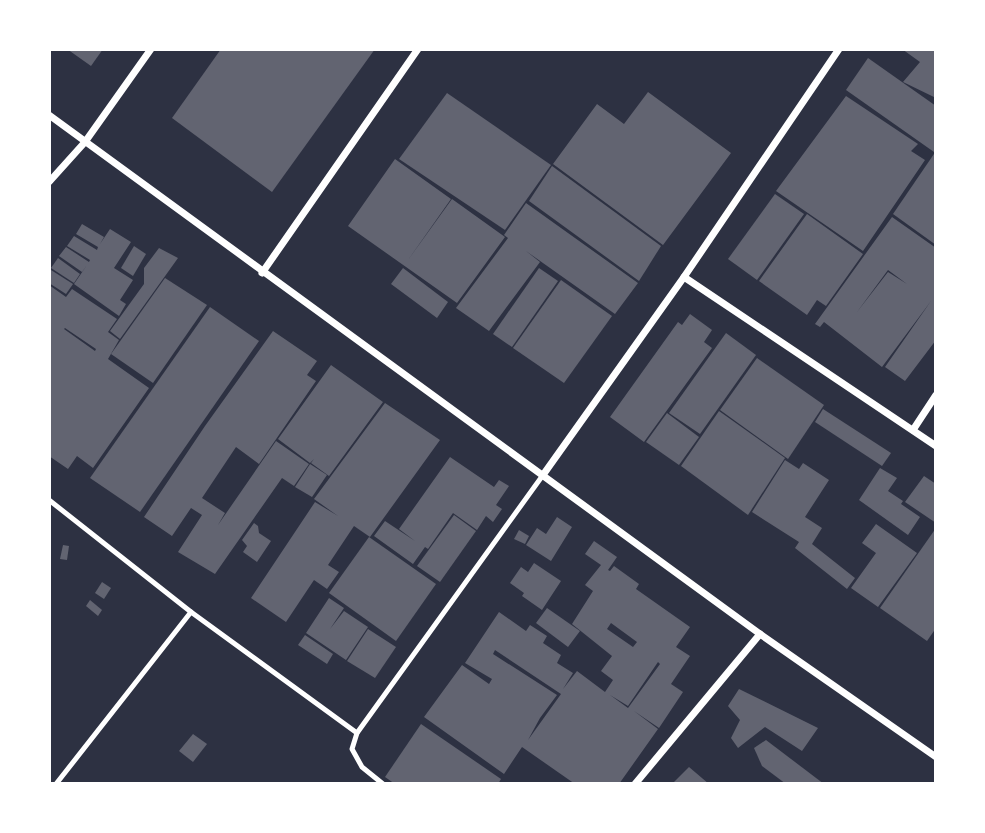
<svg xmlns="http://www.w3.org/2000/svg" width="985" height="833" font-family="Merriweather,serif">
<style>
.building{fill:#626471;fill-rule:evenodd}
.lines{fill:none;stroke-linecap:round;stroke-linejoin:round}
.service{stroke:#fff;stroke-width:5}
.minor{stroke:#fff;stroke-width:7}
</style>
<rect width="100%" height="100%" fill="#2d3142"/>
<g class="building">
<polygon points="67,49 103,49 91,66"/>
<polygon points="221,49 375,49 272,192 172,118"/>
<polygon points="902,49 936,49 936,98 903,82 920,62"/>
<polygon points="868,58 936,106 936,149 934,152 846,90"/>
<polygon points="648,92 731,153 663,245 553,164 597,104 624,124"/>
<polygon points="447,93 551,165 505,230 399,159"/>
<polygon points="846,96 918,144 911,151 925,160 863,251 776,191"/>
<polygon points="936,151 936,245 893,214"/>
<polygon points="395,159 451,199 408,260 452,199 505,237 457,303 348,226"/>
<polygon points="552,166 661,246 639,281 529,201"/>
<polygon points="775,194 804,214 757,280 728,259"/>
<polygon points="526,203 638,283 615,314 526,251 540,262 489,331 456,308 508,238 504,235"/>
<polygon points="807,214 863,254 826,306 817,300 807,315 759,281"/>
<path d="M892,217l44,31v92l-31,41 -20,-14 46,-66 -49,66 -58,-45 -4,5 -5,-3zM888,270l19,14 -19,-12 -31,40z"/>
<polygon points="82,224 104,237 100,244 110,229 131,242 114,268 133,280 120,300 126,304 119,316 74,284 87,265 82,272 59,256 66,247 89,262 90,260 67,246 74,236 97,250 98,247 76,234"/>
<polygon points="134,246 146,254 133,276 121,268"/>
<polygon points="159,248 178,258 120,339 110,331 144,284 144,268"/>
<polygon points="58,258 80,274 74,283 51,268"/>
<polygon points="403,268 448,302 437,318 391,284"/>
<polygon points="539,268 558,281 512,347 493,334"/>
<polygon points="51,270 73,284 66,294 49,283"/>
<polygon points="165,278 207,305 153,383 111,354"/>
<polygon points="561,280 612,316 564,383 513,348"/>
<path d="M49,285l17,12 6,-8 45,30 -9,13 11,8 -11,19 41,29 -56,80 -16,-12 -9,13 -19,-13zM65,328l31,21 -1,2 -31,-22z"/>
<polygon points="210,307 259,341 140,512 90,478"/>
<polygon points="690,314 712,330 704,342 712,348 644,442 610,417 678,322 682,325"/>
<polygon points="273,331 317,361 307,375 316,381 259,464 236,447 202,498 225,513 218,525 276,441 309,464 294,486 282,478 215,574 178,552 202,515 191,508 172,536 144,517 205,426"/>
<polygon points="726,333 756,355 700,434 669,413"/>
<polygon points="757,358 824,405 788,459 720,410"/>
<polygon points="331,365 383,402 329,476 311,463 314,459 310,463 278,439"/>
<polygon points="385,403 440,440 370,537 354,526 328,565 339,572 327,589 314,580 286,622 251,598 315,502 338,516 314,499"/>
<polygon points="823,409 891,453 882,466 815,422"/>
<polygon points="719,411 785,458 748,515 681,466"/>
<polygon points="667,413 699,437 679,465 646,442"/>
<polygon points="450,457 494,487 499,480 509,486 496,505 502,509 493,522 486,516 477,530 453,513 428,549 425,547 413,564 374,536 385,521 415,541 399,529"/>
<polygon points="785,460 799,469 803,463 829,480 805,517 822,528 812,544 855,578 847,589 795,548 799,542 752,512"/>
<polygon points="310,464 327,475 312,497 295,487"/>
<polygon points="880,468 897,478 888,491 903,501 901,504 920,517 908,535 859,500"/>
<polygon points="924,476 936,484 936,523 905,502"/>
<polygon points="454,515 476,531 440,582 417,566"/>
<polygon points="557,517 572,527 551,561 526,545 537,528 546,534"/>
<polygon points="254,523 258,526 259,533 271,541 257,562 243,552 247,546 242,540"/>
<polygon points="876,524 917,553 878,607 851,588 876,553 862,543"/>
<polygon points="936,528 936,628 927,641 880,608"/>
<polygon points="519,530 529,536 525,544 514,539"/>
<polygon points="369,537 436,584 396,641 329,593"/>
<path d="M594,541l23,16 -9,13 2,1 4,-5 25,18 -3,5 54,38 -14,20 14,9 -19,28 12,8 -24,36 -25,-17 24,18 -39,55h-44l-53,-37 -18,27 -80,-57 38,-52 27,19 3,-5 -27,-16 34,-51 27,19 4,-6 17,11 -4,7 18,12 -4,8 16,10 -10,16 14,-18 28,21 8,-12 -12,-9 11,-15 -40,-32 21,-33 -8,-6 16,-20 -16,-11zM611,623l26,19 -4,5 -26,-18zM495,650l66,44 -33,46 12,-22 17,-23 -64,-41zM658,662l2,2 -32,44 -18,-13 18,11z"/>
<polygon points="63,545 69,546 67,560 60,559"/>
<polygon points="534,563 561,581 542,610 522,596 524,593 510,583 521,567 528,572"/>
<polygon points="102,582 111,588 104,599 95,593"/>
<polygon points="329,598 344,608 330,629 344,611 368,627 346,660 306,633"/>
<polygon points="90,600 102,610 98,616 86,606"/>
<polygon points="547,608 580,631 568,647 536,623"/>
<polygon points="368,629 396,647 375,678 347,661"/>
<polygon points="305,635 333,654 327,664 298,645"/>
<polygon points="739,689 818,728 802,751 765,727 738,748 731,738 740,720 728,706"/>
<polygon points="421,724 501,779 498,784 395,784 385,777"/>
<polygon points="193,734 207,744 193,762 179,751"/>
<polygon points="766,740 824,784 786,784 762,766 754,748"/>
<polygon points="689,767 709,784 672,784"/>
</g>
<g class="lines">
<g class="service">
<polyline points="49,500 191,612 357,733"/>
<polyline points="56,784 191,612"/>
<polyline points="383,784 362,767 352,749 357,733 543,475"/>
</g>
<g class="minor">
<polyline points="49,115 760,634 936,757"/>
<polyline points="49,182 85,142 151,49"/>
<polyline points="262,273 418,49"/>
<polyline points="684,277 936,446"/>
<polyline points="913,430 936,395"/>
<polyline points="543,475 684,277 839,49"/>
<polyline points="635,784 760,634"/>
</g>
</g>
<rect width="985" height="833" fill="none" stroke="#ffffff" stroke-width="102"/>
</svg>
